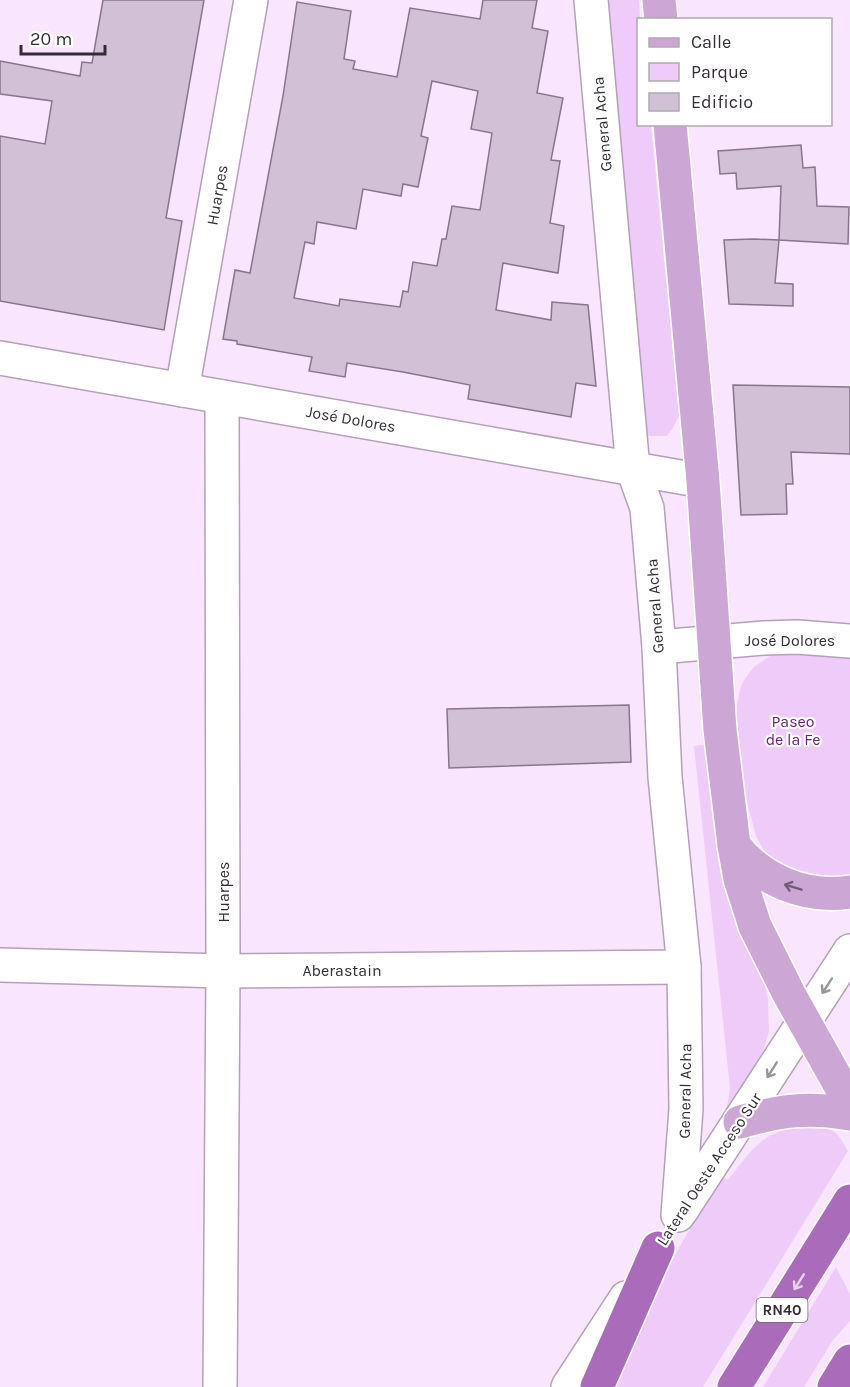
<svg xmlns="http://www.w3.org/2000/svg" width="850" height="1387" font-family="Karla,sans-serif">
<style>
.green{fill:#efcbf9}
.building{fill:#d2c0d7;stroke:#87768b;stroke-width:1.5;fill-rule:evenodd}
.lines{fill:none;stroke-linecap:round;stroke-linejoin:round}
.minor-casing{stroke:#b3a1b8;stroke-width:36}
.major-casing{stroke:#fff;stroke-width:36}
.highway-casing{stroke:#fff;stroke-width:36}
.minor{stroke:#fff;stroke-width:33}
.major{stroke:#cca7d6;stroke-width:33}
.highway{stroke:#aa6cba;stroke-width:33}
.oneway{stroke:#705d75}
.oneway2{stroke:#99969a}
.oneway3{stroke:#e6d3ea}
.labels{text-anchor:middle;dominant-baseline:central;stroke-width:4.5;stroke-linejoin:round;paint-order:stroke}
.shield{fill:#fff;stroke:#706b72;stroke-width:1.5}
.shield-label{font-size:15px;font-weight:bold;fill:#332c35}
.street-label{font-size:16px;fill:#332c35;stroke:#fff}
.park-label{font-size:16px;fill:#6a217b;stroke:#fff}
</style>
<rect width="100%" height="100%" fill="#f9e6fe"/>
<g class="green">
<polygon points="605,0 639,0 640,19 638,20 638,124 651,125 679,415 673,428 667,436 642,436"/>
<polygon points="774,653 850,654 850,880 838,882 784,868 763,849 756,836 741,778 735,713 741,686 746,677 754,667"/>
<polygon points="708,744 718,861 736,926 765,984 768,1000 769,1031 763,1052 722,1119 728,1102 730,1088 694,746"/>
<path d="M809,1126c25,3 27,3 39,25l-145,236h-93c34,-72 67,-144 113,-210l5,3c27,-35 35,-50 81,-54z"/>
<polygon points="836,1267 850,1294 850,1321 833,1340 804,1387 763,1387"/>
</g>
<g class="building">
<polygon points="103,0 204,0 166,218 182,221 164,330 0,301 0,136 45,144 52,101 0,94 0,61 80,76 82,62 92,63"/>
<path d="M483,0h54l-5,28 16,3 -11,62 26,5 -12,62 9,1 -10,62 14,3 -6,47 -55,-10 -7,47 55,10 1,-18 36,3 8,81 -20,-3 -5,34 -103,-18 2,-14 -67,-13 -56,-9 -2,14 -36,-6 3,-14 -75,-13v-3l-14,-2 12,-69 15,3 33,-177 14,-94 54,9 -7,48 11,2 -2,8 44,8 13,-69 70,11zM432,81l46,10 -7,38 21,4 -12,77 -28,-4 -6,33h-4l-5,27 -24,-4 -5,30 -5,-1 -3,16 -60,-8 -1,7 -45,-8 11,-56 9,2 3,-22 39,7 7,-40 38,7 2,-12 15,3 10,-49 -7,-2z"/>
<polygon points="801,145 803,168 815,167 817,206 849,207 848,244 779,240 781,186 737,189 736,173 720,174 718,151"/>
<polygon points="754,239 779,240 775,283 793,284 793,306 729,304 724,240"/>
<polygon points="733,385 850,387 850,454 791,452 793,484 786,484 787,514 741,515"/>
<polygon points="629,705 631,762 449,768 447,709"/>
</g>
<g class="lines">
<defs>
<g id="minor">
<polyline points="591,0 633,469 647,508 659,647 665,777 684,967 686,1109 678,1215"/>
<polyline points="0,358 703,481"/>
<polyline points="182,390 251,0"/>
<polyline points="659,647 764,638 797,637 850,641"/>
<polyline points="0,965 223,971 684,967"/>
<polyline points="681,1211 850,951"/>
<polyline points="220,1387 223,971 222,397"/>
<polyline points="568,1387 626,1298"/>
</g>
<g id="major">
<polyline points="659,0 661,20"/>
<polyline points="670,124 703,481 720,730 734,845 740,879 755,926 789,994 850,1103"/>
<path d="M734,845c26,35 72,54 116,47"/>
<path d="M740,1122c42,-12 67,-15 110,-8"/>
</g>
<g id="highway">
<polyline points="597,1387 658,1248"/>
<polyline points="734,1387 850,1201"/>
<polyline points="834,1387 850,1361"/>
</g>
</defs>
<use href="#minor" class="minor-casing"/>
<use href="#major" class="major-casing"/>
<use href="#highway" class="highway-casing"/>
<use href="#minor" class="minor"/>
<use href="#major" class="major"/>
<use href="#highway" class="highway"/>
</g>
<defs><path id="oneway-shaft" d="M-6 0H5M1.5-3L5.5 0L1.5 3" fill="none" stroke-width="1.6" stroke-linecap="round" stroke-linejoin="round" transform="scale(1.5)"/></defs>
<use class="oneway" href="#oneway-shaft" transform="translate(793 887) rotate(-163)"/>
<g class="oneway2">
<use href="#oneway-shaft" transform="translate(827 986) rotate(123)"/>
<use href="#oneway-shaft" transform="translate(772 1070) rotate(122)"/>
</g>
<use class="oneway3" href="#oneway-shaft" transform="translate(799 1282) rotate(122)"/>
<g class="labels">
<rect class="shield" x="756.5" y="1298" width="51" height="24" rx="4.5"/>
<g class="shield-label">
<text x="782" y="1310">RN40</text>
</g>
<g class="street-label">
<text transform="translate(602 124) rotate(-95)">General Acha</text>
<text transform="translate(217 195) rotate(-80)">Huarpes</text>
<text transform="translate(351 419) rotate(10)">José Dolores</text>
<text transform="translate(655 606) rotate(-94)">General Acha</text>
<text x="790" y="640">José Dolores</text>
<text transform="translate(223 892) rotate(-90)">Huarpes</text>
<text x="342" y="970">Aberastain</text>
<text transform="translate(685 1091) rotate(-89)">General Acha</text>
<text transform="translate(709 1169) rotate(-57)">Lateral Oeste Acceso Sur</text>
</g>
<g class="park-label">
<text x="793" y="721">Paseo<tspan x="793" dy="18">de la Fe</tspan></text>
</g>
</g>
<rect x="637" y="18" width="195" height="108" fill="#ffffff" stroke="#adabae" stroke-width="1.5"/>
<rect x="649" y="38" width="30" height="9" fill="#cca7d6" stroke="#adabae" stroke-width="1.5"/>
<text x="691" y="48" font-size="18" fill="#332c35">Calle</text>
<rect x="649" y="63" width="30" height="18" fill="#efcbf9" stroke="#adabae" stroke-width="1.5"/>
<text x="691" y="78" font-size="18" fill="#332c35">Parque</text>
<rect x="649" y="93" width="30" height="18" fill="#d2c0d7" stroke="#adabae" stroke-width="1.5"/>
<text x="691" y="108" font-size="18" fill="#332c35">Edificio</text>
<path d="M21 45v9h84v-9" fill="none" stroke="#332c35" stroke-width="3"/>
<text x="30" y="45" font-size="18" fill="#332c35" stroke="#ffffff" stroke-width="4.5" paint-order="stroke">20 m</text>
</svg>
